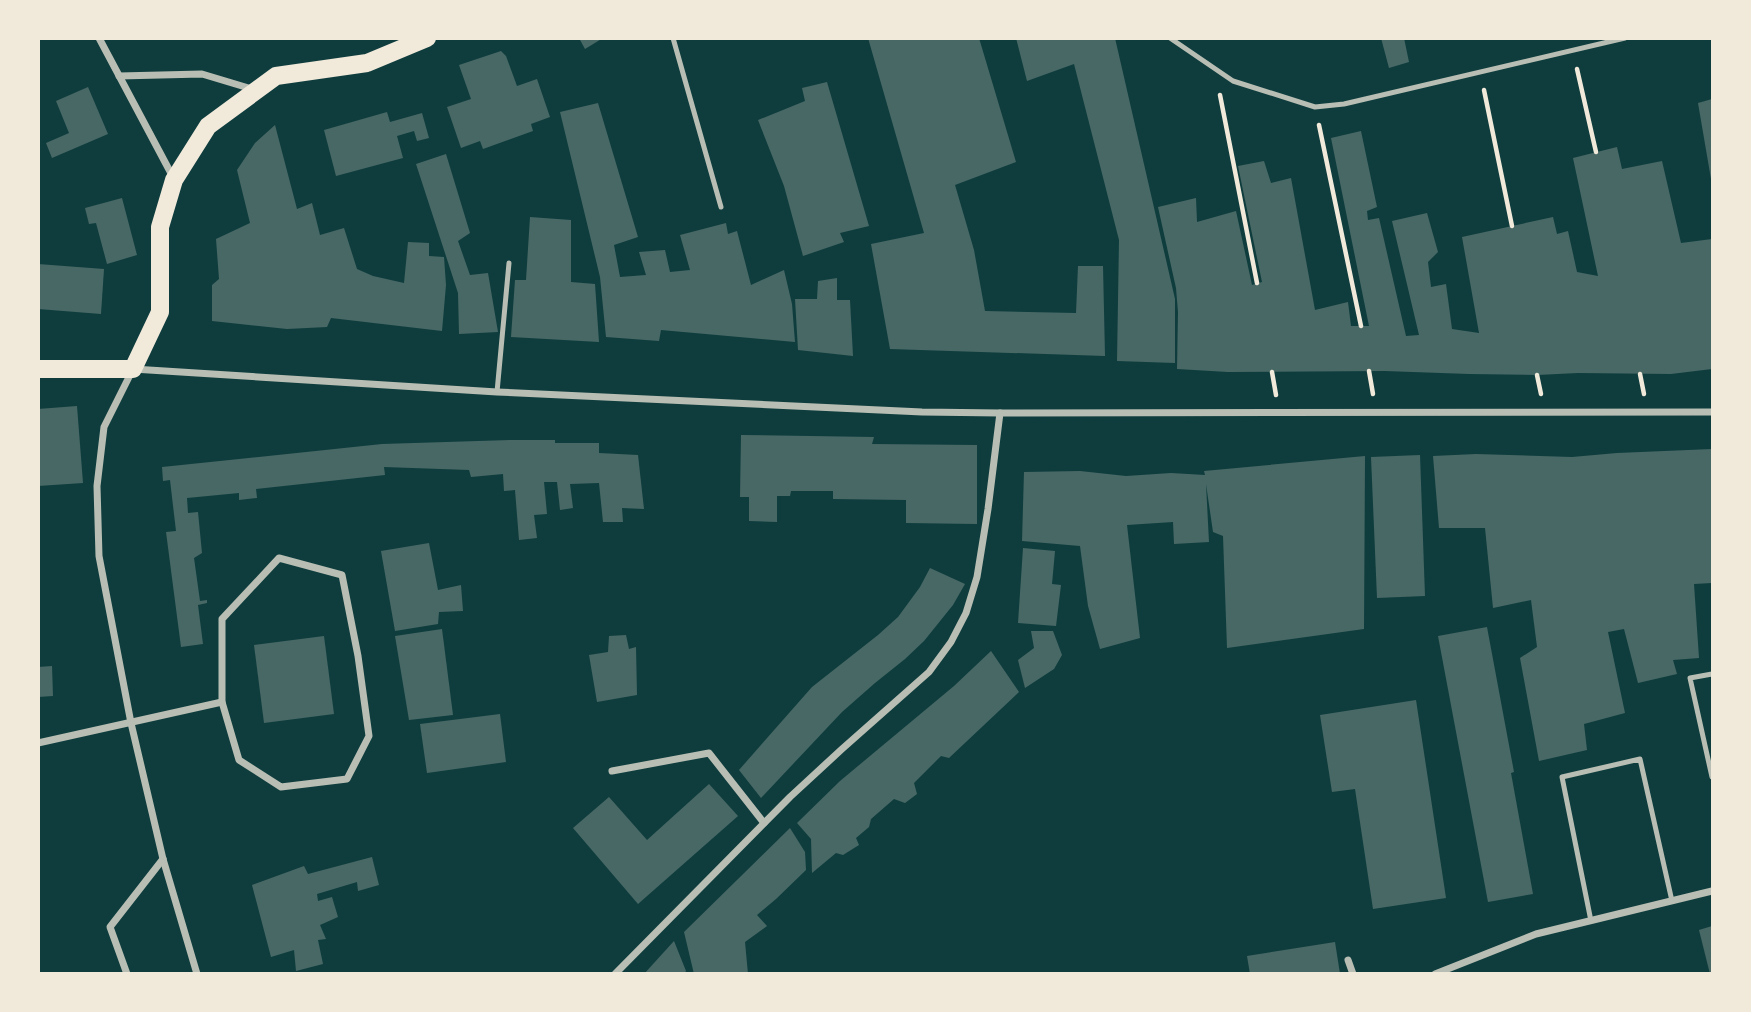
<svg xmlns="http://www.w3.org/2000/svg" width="1751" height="1012" font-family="'Roboto Condensed',sans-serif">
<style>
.building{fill:#486865}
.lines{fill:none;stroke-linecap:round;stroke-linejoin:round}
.path{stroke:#f1e9da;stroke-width:4.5}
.service{stroke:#b8beb3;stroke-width:5}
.minor{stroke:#b8beb3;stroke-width:7}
.primary{stroke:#f1e9da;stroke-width:18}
</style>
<rect width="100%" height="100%" fill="#0f3d3e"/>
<g class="building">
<polygon points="579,38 603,38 585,49"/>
<polygon points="868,38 979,38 1016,162 955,185 974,250 985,311 1076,313 1078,266 1103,266 1105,356 890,349 871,244 924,233"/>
<polygon points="1016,38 1115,38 1175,299 1175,363 1117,361 1119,240 1074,64 1027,81"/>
<polygon points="1381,38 1404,38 1409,62 1389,68"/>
<polygon points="501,51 506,56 517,86 537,79 550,117 531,124 533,131 483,149 480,141 461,148 447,107 471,99 459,65"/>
<polygon points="827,82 869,226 840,233 844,242 803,256 784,186 758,120 805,101 802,88"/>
<polygon points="88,87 108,134 52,158 46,143 69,133 56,101"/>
<polygon points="1712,99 1712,179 1711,179 1698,103"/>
<polygon points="598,103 638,237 614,245 620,277 646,275 639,252 665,250 670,272 690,270 680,235 726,223 728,234 737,231 751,285 784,270 792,304 795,342 661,330 659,341 606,337 600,277 560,112"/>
<polygon points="387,112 390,122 422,113 429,138 417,141 414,131 397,136 403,158 336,176 324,130"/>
<polygon points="275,125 297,209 312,203 320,235 344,228 357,269 373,276 404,283 408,242 429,243 429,256 444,257 446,285 442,331 331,318 327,327 287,329 212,321 212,285 219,279 216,239 250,223 237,170 255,143"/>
<polygon points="1361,131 1377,207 1367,211 1368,220 1379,218 1406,336 1419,335 1392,221 1427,213 1438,252 1428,262 1431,287 1446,284 1452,329 1479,333 1462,237 1553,217 1557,234 1568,231 1577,272 1598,276 1573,158 1617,147 1622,169 1662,161 1681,243 1712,239 1712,369 1671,374 1578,373 1537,375 1469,374 1385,371 1228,372 1177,369 1178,312 1176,288 1158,207 1196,198 1197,222 1236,211 1252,285 1262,282 1238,166 1264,161 1271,183 1291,178 1315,310 1348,302 1351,326 1369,326 1331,138"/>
<polygon points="446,154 470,233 458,241 470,275 488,273 498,332 459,334 458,293 416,164"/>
<polygon points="122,198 137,255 107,264 96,223 89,224 85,208"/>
<polygon points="530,217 571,220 571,282 595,284 599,342 511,337 515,280 526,280"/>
<polygon points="38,264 104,269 101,314 38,309"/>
<polygon points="837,278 837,300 850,300 853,356 798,350 795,299 817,299 818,281"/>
<polygon points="77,406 83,483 38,486 38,409"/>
<polygon points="741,435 874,437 872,444 977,445 977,524 906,523 906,500 833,499 833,491 791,491 790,496 777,496 777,522 749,521 749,497 740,497"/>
<polygon points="511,440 555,440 555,443 599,443 599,453 638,455 644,509 622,508 623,522 603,522 599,483 570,484 573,508 560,510 557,482 544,482 547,514 534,515 537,538 519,540 515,490 504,491 503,474 471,477 469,470 384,467 385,475 256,489 257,498 239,500 239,493 187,498 188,513 198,512 202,553 194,558 200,601 207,600 207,603 198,605 203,644 181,647 166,532 176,531 170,480 163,481 162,467 382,444"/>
<polygon points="1712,449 1712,583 1694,584 1699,658 1673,660 1677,674 1638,683 1624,629 1608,632 1625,713 1584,724 1587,750 1539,761 1520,658 1537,647 1531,600 1493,608 1485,528 1439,528 1433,456 1476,454 1572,457 1617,453"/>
<polygon points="1420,455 1425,596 1377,598 1371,457"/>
<polygon points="1365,456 1364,629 1227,648 1223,536 1213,532 1206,484 1209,542 1174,544 1173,522 1127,525 1140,638 1100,649 1088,606 1080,546 1022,541 1024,472 1080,471 1126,476 1171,473 1205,475 1204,471"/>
<polygon points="429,543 438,590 461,585 463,611 439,612 438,624 395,631 381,551"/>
<polygon points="1023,548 1055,551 1052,584 1061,585 1056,626 1018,623"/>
<polygon points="930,568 965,584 953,605 924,641 905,659 875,683 842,712 761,798 739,770 812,687 878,635 898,617 920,587"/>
<polygon points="1487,627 1514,772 1511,773 1533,894 1488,902 1438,636"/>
<polygon points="442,629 453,715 409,720 395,636"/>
<polygon points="1031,631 1053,631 1062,655 1054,669 1025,688 1018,660 1034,648"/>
<polygon points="626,635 629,649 636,647 637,695 597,702 589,655 608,652 609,636"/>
<polygon points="324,636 334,714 264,723 254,645"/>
<polygon points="991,651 1019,692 949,758 941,756 914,783 917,794 905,803 894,799 871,819 869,827 856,838 859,845 843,855 836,853 812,873 811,839 797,823 840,781 954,686"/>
<polygon points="52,666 53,696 38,697 38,667"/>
<polygon points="1416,700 1446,898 1373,909 1355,789 1332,792 1320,715"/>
<polygon points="500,714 506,762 427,773 420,724"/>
<polygon points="709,784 738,816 638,904 573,828 609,797 647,840"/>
<polygon points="790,828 805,852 806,870 776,899 757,915 767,926 745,942 748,974 694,974 684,932"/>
<polygon points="372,857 379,885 358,891 357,882 317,894 318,901 332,897 338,917 320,925 326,939 318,940 323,964 296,971 294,950 271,957 252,885 304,866 308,874"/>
<polygon points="1712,926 1712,974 1710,974 1699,930"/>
<polygon points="674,941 686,971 684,974 644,974"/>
<polygon points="1335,942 1340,974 1250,974 1247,956"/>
</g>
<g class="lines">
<g class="path">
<polyline points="1577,69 1596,152"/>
<polyline points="1484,90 1512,226"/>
<polyline points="1220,95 1257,283"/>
<polyline points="1319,125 1361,326"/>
<polyline points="1369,371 1373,394"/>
<polyline points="1272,372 1276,395"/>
<polyline points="1640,374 1644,394"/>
<polyline points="1537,375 1541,394"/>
</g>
<g class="service">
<polyline points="673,38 721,207"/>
<polyline points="1170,38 1233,81 1315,107 1344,104 1625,38"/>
<polyline points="497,392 509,263"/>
<polyline points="1712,674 1690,678 1712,777"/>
<polyline points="1591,921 1562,777 1640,759 1672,901"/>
</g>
<g class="minor">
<polyline points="99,38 174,179"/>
<polyline points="119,76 202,74 252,89"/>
<polygon points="279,558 342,575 358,656 369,736 347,779 281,787 239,760 222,702 222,619"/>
<polyline points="38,743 222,702"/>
<polyline points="612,771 709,753 764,823"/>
<polyline points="1348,960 1353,974"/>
<polyline points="127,974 110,927 163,859"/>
<polyline points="197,974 163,859 131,723 99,556 97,486 104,427 133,369 497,392 922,412 1000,413 1712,412"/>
<polyline points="615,974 790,797 842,749 929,672 951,642 966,613 977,577 988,509 1000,413"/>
<polyline points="1435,974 1536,934 1712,891"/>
</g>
<polyline class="primary" points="38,369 133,369 160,312 160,227 174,180 208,126 276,76 367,63 427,38"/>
</g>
<rect width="1751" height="1012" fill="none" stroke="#f1e9da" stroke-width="80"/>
</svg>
